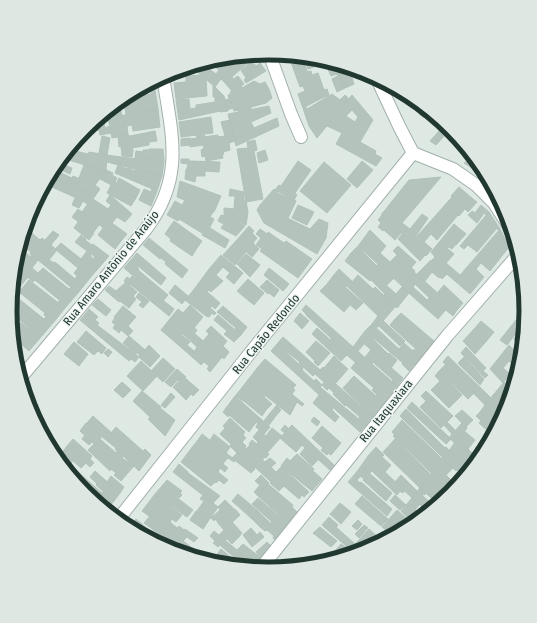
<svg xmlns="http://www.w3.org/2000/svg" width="537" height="623" font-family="'Fira Sans Condensed',sans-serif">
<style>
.building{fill:#b4c4bd;stroke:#b1c2bb;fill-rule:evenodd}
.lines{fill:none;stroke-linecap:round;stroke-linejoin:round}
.minor-casing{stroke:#a2b0ab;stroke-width:14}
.minor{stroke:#fff;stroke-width:12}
.labels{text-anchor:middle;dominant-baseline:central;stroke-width:3;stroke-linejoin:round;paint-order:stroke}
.street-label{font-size:12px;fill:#213831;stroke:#eff6f2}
.rim{fill:none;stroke:#213831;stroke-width:5}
</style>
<rect width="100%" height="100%" fill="#dee9e4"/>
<g class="building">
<polygon points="253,56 254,57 233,76 231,77 233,78 226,84 221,79 235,60"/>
<polygon points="289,57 303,60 318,100 303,108 298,94 305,91 303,86 300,87"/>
<polygon points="235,60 215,87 201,75 206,67 216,74 219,70 211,64"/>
<polygon points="305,60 322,64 308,69"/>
<polygon points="252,61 256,66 260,63 266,71 246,83 244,80 246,78 241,70"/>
<polygon points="208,65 201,75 192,68 193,68"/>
<polygon points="326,65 337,67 345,88 337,92 332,79 338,76 337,74 331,76"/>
<polygon points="337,67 349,69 354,84 345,88"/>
<polygon points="311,71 312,75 318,73 324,90 327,89 329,95 318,100 308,72"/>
<polygon points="201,75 206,79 207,96 176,99 174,83 186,82 186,76"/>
<polygon points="238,76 244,84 232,91 226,84"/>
<polygon points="254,81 260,84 265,82 269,89 226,105 225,100 229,99 228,95 231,94 230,92 241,86 242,88"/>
<polygon points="154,83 155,90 148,92 148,90 142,91"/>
<polygon points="213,85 224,96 213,97"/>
<polygon points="269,89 272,98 266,103 251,107 251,109 239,112 238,110 234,111 233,108 227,110 226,105"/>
<polygon points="155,90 158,109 126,114 124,103 134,97 151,94 151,91"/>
<polygon points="332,94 340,100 345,95 349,99 317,138 309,126 303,108 305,106 307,109"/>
<path d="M352,95l21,25 -13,22 16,9 -1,3 7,4 -6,8 -40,-22 6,-11 -15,-7zM352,110l6,7 -3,5 -9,-6z"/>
<polygon points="224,96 228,111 220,112 220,111 179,120 176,100 189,99 190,109 196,108 196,105 215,102 215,97"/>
<polygon points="120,106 122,116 108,118 107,114"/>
<polygon points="269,106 271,113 251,122 254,128 277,118 279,126 236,146 228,114"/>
<polygon points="158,109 160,127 133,131 132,125 127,126 128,135 112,138 108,118"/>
<polygon points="423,110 428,113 424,118 419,114"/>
<polygon points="211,117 213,133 204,134 205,137 197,138 196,135 181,137 179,122"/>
<polygon points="101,118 103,118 105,128 110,126 111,133 100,135 99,130 83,133 86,129"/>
<polygon points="230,120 233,135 225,136 221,122"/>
<polygon points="441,129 447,133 436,145 430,141"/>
<polygon points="155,131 157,141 149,142 149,145 132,148 130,136"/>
<polygon points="128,135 130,136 133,151 132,157 122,156 121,146 119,147 118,137"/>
<polygon points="218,135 218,137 233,135 235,141 229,143 230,150 223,152 224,154 222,155 223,158 206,161 205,156 202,157 201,150 204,148 203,145 190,147 190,145 181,146 181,139 190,138 190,139"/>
<polygon points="102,136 110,138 107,155 99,153"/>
<polygon points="255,140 257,150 254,151 263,199 246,202 237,149 248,148 247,142"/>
<polygon points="149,149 163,149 164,161 135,158 136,151 143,152 143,150 149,150"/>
<polygon points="71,150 88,154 89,152 107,155 106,171 65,159"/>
<polygon points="265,150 268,160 259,163 257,153"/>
<polygon points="107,155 128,158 164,161 162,176 107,162"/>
<polygon points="181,159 189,159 189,161 220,162 219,172 205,171 205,176 196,176 195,182 185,179 186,169 187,169 188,164 181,163"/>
<polygon points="471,159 478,168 475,170 464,163"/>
<polygon points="298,161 311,170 295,193 297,195 294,200 275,190 279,185 281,186"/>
<polygon points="362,161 373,170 357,188 347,179"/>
<polygon points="324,162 351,185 327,213 300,191"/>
<polygon points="62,164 72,168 70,174 59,169"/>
<polygon points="84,165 106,171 95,185 79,178"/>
<polygon points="118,165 127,169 128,168 135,171 136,169 162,176 157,191 115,173"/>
<polygon points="106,170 113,173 112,175 117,178 115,182 117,183 119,178 140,190 136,198 100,179"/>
<polygon points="57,171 72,178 73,176 95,185 89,193 53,178"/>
<polygon points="441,177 397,229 381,215 409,180"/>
<polygon points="53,178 89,193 83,201 52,187 52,188 48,186"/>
<polygon points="180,181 221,196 214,212 177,197"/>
<polygon points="95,185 100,189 93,199 108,209 111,205 106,201 110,195 132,214 125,222 117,217 112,223 83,201"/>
<polygon points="111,185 136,198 131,206 107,193"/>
<polygon points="459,187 473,199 459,216 458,215 437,240 431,234 424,242 432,249 426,256 412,242 452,197 451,196"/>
<polygon points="144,189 151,192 152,189 157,191 151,206 139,200"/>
<polygon points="230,189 244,192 244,201 246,201 248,212 246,225 224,216 224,208 234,209 235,196 229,196"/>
<polygon points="274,189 277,191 277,193 296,201 288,218 260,205"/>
<polygon points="75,198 83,201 79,208 72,205"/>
<polygon points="473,199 477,202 468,212 465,209"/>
<polygon points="185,200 213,212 210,217 214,219 210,227 207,225 202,233 179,219 178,221 167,215 175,201 182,205"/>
<polygon points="87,205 127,234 121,241 82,212"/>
<polygon points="260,205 310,229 326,238 317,254 264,223 257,210"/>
<polygon points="298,205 314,212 307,225 292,218"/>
<polygon points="481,205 489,212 486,215 484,213 477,223 468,215 472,211 475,213"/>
<polygon points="78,209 99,225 93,233 72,217"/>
<polygon points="489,212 500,229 498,230 497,228 477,252 468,245 464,249 460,246"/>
<polygon points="422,214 428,218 412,242 397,229 402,223 410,229"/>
<polygon points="221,215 224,216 245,226 236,236 221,228 224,224 218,221"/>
<polygon points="382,215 401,233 395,240 384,230 383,231 378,227 381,223 378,220"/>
<polygon points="319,219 328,223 326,238 310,229"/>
<polygon points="174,221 202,241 197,248 169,228"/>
<polygon points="78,222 94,233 89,240 74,228"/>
<polygon points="454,224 466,234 456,245 456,244 452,249 449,247 447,248 454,254 441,269 432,260 435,257 431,252"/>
<polygon points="27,225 29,227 27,229 40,240 42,238 51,245 38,260 30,254 31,252 23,246"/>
<polygon points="207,226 229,240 225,248 202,235"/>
<polygon points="249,226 254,231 252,233 257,238 253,243 259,249 252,257 235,242"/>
<polygon points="103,228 121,241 115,249 98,235"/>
<polygon points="169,228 197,248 192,256 170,241 171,239 165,234"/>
<polygon points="260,229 267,234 268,232 284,243 286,241 312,259 298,278 260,251 262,249 256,245 261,238 256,234"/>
<polygon points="500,229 509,247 490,271 481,263 476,269 484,277 470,294 455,281"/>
<polygon points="370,230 386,246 380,253 390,262 397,255 415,271 402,286 358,246"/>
<polygon points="53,231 59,235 51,245 45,240"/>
<polygon points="402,234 425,255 420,261 398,239"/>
<polygon points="81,235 86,239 85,240 92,245 93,244 109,256 103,263 75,242"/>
<polygon points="149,238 188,270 182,278 165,264 166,262 161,258 160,259 143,245"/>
<polygon points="235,242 246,252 235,265 223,255"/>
<polygon points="61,243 96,271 90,278 55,249"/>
<polygon points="51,245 57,250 49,260 54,263 55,262 75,279 77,276 74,273 78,268 90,278 78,293 38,260"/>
<polygon points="358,246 363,250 362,251 377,266 378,264 394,278 387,285 351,253"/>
<polygon points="398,246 416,262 411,268 393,251"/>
<polygon points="22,250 31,257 32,255 38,260 32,268 20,259"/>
<polygon points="87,251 91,254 90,256 94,259 95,257 103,263 96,271 81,259"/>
<polygon points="137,253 166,278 161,285 138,266 137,267 130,261"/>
<polygon points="351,253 396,294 390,301 384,295 385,294 371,280 370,281 345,261"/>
<polygon points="246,254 260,265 250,277 237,264"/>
<polygon points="221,255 243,273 234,284 226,277 230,273 223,267 216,275 209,269"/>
<polygon points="20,259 32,268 25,275 19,268"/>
<polygon points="431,260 447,274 442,279 440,277 439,278 432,272 425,281 417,274"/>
<polygon points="130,261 139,269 138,270 168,295 163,301 124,268"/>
<polygon points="446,263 460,275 455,281 441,269"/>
<polygon points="32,268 71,301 65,308 58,302 60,300 58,299 35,280 33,282 25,275"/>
<polygon points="43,268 69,289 71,287 78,293 71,301 38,273"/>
<polygon points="269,268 289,284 283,291 264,275"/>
<polygon points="209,269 223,281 211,292 209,290 207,292 198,284"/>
<polygon points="339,269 383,310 378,316 347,286 345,287 333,276"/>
<polygon points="18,270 23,273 18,279 17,278"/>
<polygon points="414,272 457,310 453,316 446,310 444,312 414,283 413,284 408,280"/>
<polygon points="23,273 28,277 16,292 14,291 16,282"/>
<polygon points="358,275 373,289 375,287 390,301 383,310 352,282"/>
<polygon points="132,276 174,309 169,316 130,284 129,285 124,281 127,277 130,279"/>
<polygon points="333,276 363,303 356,310 327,284"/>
<polygon points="248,279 264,293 254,305 237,291"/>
<polygon points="29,280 65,308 53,323 44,315 45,313 19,292"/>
<polygon points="267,280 279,290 274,297 269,293 268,294 260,287"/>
<polygon points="408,280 415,285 413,287 427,300 429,298 444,312 438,319 402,287"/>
<polygon points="126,282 137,292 133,296 136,299 129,308 120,301 119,302 105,290 109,286 116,291"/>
<polygon points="198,284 220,303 215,309 212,306 210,308 192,292"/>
<polygon points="327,284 350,305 344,312 320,291"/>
<polygon points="175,285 188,296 182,304 169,293"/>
<polygon points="444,285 463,303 457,310 438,292"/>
<polygon points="402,287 409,293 397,308 390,301"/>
<polygon points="192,292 216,313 214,315 212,313 209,317 206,316 185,300"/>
<polygon points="139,293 149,301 143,308 139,305 142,302 136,297"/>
<polygon points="19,299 44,319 46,317 53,323 46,331 14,305"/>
<polygon points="98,299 111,310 106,316 92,305"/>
<polygon points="390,301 396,306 389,314 384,309"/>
<polygon points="14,305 46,331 40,338 10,311"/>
<polygon points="190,305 203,317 194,328 197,330 195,333 173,315 178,309 183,313"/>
<polygon points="306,305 353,347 347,355 330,340 332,339 306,315 306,314 302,310"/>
<polygon points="123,306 136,317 128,326 133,331 128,336 112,322 115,318 114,317"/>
<polygon points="223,306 247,327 241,335 235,329 236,328 217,312"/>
<polygon points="89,309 98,317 95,320 86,313"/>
<polygon points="526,309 525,322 507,345 500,340 520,315"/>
<polygon points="383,310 389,314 383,321 378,316"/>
<polygon points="86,313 99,323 97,325 139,357 135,362 131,359 129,361 80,320"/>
<polygon points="300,313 309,321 302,329 294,321"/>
<polygon points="401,313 434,341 428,349 395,319"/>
<polygon points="10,314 18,320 13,326"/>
<polygon points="173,315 202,340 197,347 182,333 181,334 190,342 187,345 194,351 191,356 161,330"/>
<polygon points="218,315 241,335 234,342 224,334 227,331 214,320"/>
<polygon points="378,316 405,341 400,346 379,326 376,328 372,324"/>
<polygon points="395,319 428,349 422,356 416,350 416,349 390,325"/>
<polygon points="481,321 494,332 484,344 478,337 480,335 474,329"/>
<polygon points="20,322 40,338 29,351 16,340 14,330"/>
<polygon points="372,324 415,364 409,371 402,364 403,363 365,331"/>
<polygon points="115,325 121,330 119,333 113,328"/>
<polygon points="211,326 227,341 223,346 229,352 224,359 203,341 209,334 206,331"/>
<polygon points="317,328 347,355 341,361 312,334"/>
<polygon points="474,329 480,335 478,337 484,344 475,354 463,341"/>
<polygon points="521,330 523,333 521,340 517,343 514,339"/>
<polygon points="86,331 106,348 102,354 98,351 94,355 77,342"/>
<polygon points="365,331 388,354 389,353 397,360 391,368 359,339"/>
<polygon points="129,336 145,350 140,356 137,352 136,354 123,343"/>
<polygon points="283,337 328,377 324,382 315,374 313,376 299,363 300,362 277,344"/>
<polygon points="359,339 364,344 358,351 353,347"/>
<polygon points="202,340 222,357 210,372 207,369 209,366 204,362 201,365 191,356"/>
<polygon points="316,341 330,353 318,366 314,362 315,361 306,352"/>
<polygon points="74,342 88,354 79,366 64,354"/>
<polygon points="404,343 413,351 414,349 422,356 415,364 399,349"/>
<polygon points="277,344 303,368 302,370 314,381 316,379 322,385 316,392 271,351"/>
<polygon points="149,345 160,356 150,367 139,357"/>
<polygon points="509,345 518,355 517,363 514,366 509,361 503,368 510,374 503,383 490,369"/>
<polygon points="353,347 397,386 391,394 347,355"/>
<polygon points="466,347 486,368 483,371 488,375 485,378 461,353"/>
<polygon points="108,349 112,352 108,357 104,353"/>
<polygon points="371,350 403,378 397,386 392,382 393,380 373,362 372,364 365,357"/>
<polygon points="334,356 340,362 328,377 320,370 323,367 324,368"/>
<polygon points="448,356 491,398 485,405 443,362"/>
<polygon points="464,357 484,379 480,385 458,363"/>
<polygon points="163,358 175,369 163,382 151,371"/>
<polygon points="265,359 296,385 293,388 295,390 292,394 258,367"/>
<polygon points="141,361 157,376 143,391 127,376"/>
<polygon points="340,362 348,369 336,383 328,377"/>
<polygon points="356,362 391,394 385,402 372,390 374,388 351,368"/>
<polygon points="445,365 474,393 468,399 439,371"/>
<polygon points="258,367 304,404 302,406 297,402 290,415 247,381"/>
<polygon points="177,369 186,377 185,378 199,390 193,396 191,394 186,400 173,387 178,382 180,382 178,380 171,387 165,382"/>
<polygon points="439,371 462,395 449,408 431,390 440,381 435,376"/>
<polygon points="354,376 376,396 377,395 385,402 373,417 343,388"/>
<polygon points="328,377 373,417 366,425 359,418 360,417 346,405 345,406 333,394 334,393 329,388 327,390 322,385"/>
<polygon points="247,381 265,396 264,397 272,404 266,410 241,389"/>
<polygon points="122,382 131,390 123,398 114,390"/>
<polygon points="504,382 510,387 499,400 494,394"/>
<polygon points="320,387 366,425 360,432 316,392"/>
<polygon points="241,389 266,410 262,416 245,402 235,396"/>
<polygon points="142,391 161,407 160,408 175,420 165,436 148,419 150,417 133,401"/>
<polygon points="426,391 453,416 447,422 421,396"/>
<polygon points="171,393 175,397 165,408 161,405"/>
<polygon points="494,394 499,400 504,395 509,400 508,406 500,419 485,405"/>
<polygon points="319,395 333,408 332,410 339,417 335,422 313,403"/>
<polygon points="235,396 270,427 264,434 256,427 258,423 257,422 254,425 229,404"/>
<polygon points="426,401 461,436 455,443 449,438 452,434 444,425 441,428 420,407"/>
<polygon points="412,402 451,439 446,444 407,408"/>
<polygon points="229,404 254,425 249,432 229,415 228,417 223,412"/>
<polygon points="277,405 281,410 275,417 270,413"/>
<polygon points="485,405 500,419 494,427 480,412"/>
<polygon points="406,409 445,448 446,447 449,450 443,458 400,416"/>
<polygon points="462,410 473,420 466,427 455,416"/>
<polygon points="480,412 495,428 491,434 479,423 481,421 476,416"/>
<polygon points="270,413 275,417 269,425 264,421"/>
<polygon points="93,416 145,463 139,471 120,453 115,449 116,448 86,424"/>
<polygon points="314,417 320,422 317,426 311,421"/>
<polygon points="230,418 245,432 243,435 246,438 241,443 223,426"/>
<polygon points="402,420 442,459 431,473 393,436 395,435 392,432"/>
<polygon points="86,423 101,437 100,439 116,453 117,451 123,456 122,458 134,466 127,474 80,431"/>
<polygon points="462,423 467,428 461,436 455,431"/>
<polygon points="285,425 288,428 285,433 281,430"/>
<polygon points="292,425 334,465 330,470 286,431"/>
<polygon points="322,426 341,443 336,449 317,432"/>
<polygon points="116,427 143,451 145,449 151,455 145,463 111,433"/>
<polygon points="225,428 241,443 235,451 230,446 231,444 220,434"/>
<polygon points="272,428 282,436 275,444 266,436"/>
<polygon points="259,430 275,444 267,453 257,444 258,442 253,437"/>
<polygon points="286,431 302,445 296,452 280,438"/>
<polygon points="464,431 475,440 468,449 473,454 476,451 478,454 474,460 455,442"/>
<polygon points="317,432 336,449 331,455 328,453 327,455 321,450 323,448 312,438"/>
<polygon points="202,434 235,460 234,462 228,458 225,461 198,440"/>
<polygon points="214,434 230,447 226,453 210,440"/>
<polygon points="85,435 92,442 89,445 82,439"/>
<polygon points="73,439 92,456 90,459 94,463 90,467 67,446"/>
<polygon points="395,439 430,474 420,488 383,452"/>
<polygon points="198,440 225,461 223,464 228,468 226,470 194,445"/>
<polygon points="252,440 269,454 266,458 265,457 254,469 235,451 242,442 246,446 245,448 246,449 250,445 249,444"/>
<polygon points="482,441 485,444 479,452 475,448"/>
<polygon points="455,442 474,460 467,468 449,451"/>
<polygon points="94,444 127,474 121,481 114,475 116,473 111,469 110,471 88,450"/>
<polygon points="194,445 226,470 225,472 220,468 218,472 190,450"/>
<polygon points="67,446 86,463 81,468 73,461 71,462 61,454"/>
<polygon points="376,447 384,455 382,457 391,465 385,472 368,456"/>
<polygon points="305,448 318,460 312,466 300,454"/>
<polygon points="190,450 228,480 224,484 219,480 216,483 215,482 211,486 181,462"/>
<polygon points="449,450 468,469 463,476 457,470 456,471 443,458"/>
<polygon points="237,453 255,469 251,473 232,458"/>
<polygon points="62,454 72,463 68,468 60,456"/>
<polygon points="297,454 314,469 308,477 290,461"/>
<polygon points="368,456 405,491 402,493 400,491 397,495 372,471 370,473 361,466"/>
<polygon points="270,458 276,463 271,467 276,472 282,466 283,468 271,482 256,468 263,460 265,462"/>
<polygon points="287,458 317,485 312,491 281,466"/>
<polygon points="443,458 453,468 446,475 457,486 451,494 431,474"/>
<polygon points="179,464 188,472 188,473 220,496 213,503 173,472"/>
<polygon points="69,466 75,472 77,471 102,493 103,492 114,501 107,509 77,482 68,468"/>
<polygon points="361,466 392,493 386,501 363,480 364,479 360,476 359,478 355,474"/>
<polygon points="283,468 309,492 304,497 302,495 299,499 284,486 279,491 270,483"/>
<polygon points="95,471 120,493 114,501 96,485 97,484 90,477"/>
<polygon points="313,471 322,479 317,485 308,477"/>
<polygon points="355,474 359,478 357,480 360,483 361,482 392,509 387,516 348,482"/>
<polygon points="431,474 451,494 437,504 426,493 425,495 419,489"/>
<polygon points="261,475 269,483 258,496 254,492 260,485 255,481"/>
<polygon points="401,475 417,491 412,498 395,482"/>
<polygon points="460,475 462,478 459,483 455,480"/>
<polygon points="111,476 124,487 120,493 107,482"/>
<polygon points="167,480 182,491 180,493 182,495 179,498 162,486"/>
<polygon points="77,482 98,500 97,502 86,494"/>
<polygon points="268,484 281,495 276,500 263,489"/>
<polygon points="162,486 193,510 187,517 155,494"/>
<polygon points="263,489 294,516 289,524 258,496"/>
<polygon points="419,489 424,494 422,495 434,506 427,511 412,498"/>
<polygon points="155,494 182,515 176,522 149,502"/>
<polygon points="238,494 258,511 252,519 232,501"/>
<polygon points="203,495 218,507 209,520 197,511 204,501 200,499"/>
<polygon points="281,495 293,505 292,507 297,512 294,516 276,500"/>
<polygon points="395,495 406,505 400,510 390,501"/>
<polygon points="362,496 388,519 381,526 355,504"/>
<polygon points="258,498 288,524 281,533 271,523 272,522 252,504"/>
<polygon points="412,498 420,504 415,510 419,513 424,508 427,511 418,516 406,505"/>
<polygon points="225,500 234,509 218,523 216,519 214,521 211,518 220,510 218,507"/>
<polygon points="149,502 172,519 170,522 177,528 179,526 184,530 185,529 198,538 194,542 187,537 183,541 142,511"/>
<polygon points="340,503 351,512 341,524 330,514"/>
<polygon points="406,505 418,516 411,521 401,511"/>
<polygon points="235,509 240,515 224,530 218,523"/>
<polygon points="397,510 406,518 395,532 391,534 382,527"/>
<polygon points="196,511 209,520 203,529 190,520"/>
<polygon points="258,511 266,519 260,527 252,519"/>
<polygon points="150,516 191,547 185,553 144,523"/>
<polygon points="329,517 338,525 336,527 355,544 358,541 368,550 354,553 322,525"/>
<polygon points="136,519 163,542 161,545 131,525"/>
<polygon points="266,519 281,533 275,540 273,538 274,536 267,530 265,531 260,527"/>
<polygon points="358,520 362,524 357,530 352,526"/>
<polygon points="232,522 242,533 238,538 227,527"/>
<polygon points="364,525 368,528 359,538 355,534"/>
<polygon points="227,527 238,538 232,544 227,539 225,540 219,535"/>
<polygon points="320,527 337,541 331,547 313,533"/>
<polygon points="251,528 257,535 260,532 264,537 252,547 243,535"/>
<polygon points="369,529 379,538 368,550 358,541"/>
<polygon points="214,531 255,565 254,567 243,565 220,545 218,547 213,543 215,541 210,536"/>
<polygon points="267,542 271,546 261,558 256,552"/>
<polygon points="243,544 261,558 255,565 237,550"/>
<polygon points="341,544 353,553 337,556 333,553"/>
<polygon points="221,549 239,564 222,561 216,556"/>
<polygon points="209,553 218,560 205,557"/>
</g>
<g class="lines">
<defs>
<g id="minor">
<polyline points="269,53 291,114 301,137"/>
<polyline points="377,79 399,126 413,153"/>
<polyline points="413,153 453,169 476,185 494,203 510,228"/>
<path d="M23,375l123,-146c39,-51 26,-94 17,-152"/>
<polyline points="120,517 250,353 413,153"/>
<polyline points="261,568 447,336 516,257"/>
</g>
</defs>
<use href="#minor" class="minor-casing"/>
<use href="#minor" class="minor"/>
</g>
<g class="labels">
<g class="street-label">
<text transform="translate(111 268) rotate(-51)">Rua Amaro Antônio de Araújo</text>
<text transform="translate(266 334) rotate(-51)">Rua Capão Redondo</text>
<text transform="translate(386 411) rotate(-51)">Rua Itaquaxiara</text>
</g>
</g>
<path d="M0 0H537V623H0ZM17 311a251 251 0 1 1 502 0a251 251 0 1 1-502 0Z" fill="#dfe7e3" fill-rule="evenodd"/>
<path class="rim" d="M17 311a251 251 0 1 1 502 0a251 251 0 1 1-502 0Z"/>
</svg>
